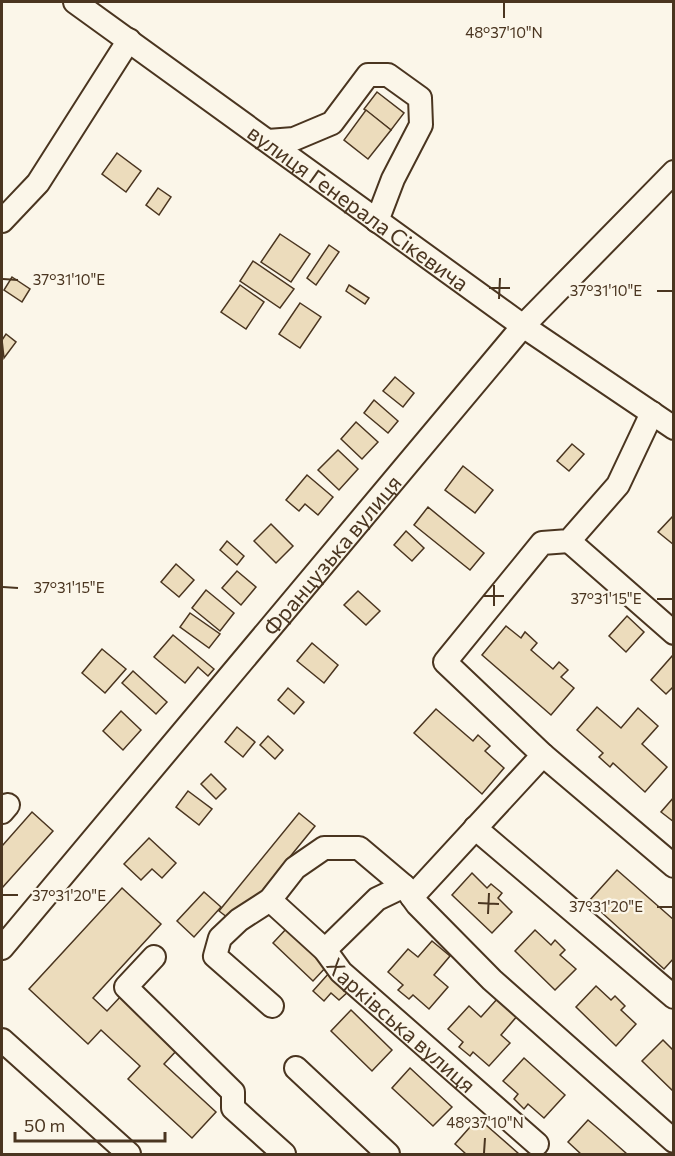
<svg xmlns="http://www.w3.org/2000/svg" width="675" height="1156" font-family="Commissioner,sans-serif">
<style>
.building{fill:#ecdcbc;stroke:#4a3520;stroke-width:1.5}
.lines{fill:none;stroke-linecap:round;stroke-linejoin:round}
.minor-casing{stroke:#4a3520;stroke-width:26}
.minor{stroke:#fbf6e9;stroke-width:22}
.ticks{fill:none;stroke:#4a3520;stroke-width:2}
.labels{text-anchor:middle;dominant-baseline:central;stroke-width:4.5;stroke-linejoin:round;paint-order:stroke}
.street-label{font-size:22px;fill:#4a3520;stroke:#fbf6e9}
.ticks-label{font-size:15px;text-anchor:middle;fill:#4a3520;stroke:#fbf6e9;stroke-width:4.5;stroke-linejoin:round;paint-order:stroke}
</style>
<rect width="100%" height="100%" fill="#fbf6e9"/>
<g class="building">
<polygon points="377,92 404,113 391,130 364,109"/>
<polygon points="366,110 391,130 368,159 344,140"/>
<polygon points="117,153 141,171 126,192 102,174"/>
<polygon points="158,188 171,197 159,215 146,205"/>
<polygon points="280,234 310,254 291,282 261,262"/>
<polygon points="329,245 339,252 316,285 307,278"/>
<polygon points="253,261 294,289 280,308 240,281"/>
<polygon points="12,277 30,289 22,302 4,290"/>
<polygon points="240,285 264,302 246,329 221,312"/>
<polygon points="349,285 369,298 365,304 346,291"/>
<polygon points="300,303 321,317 300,348 279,334"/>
<polygon points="6,334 16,342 4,358 2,340"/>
<polygon points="395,377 414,393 403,407 383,391"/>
<polygon points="374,400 398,421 388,433 364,413"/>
<polygon points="356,422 378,442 362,459 341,439"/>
<polygon points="572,444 584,454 569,471 557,461"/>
<polygon points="338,450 358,469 339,490 318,470"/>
<polygon points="463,466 493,490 475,513 445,490"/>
<polygon points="307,475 333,497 318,515 305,504 299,511 286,500"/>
<polygon points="428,507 484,553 470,570 414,525"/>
<polygon points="674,515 674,545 658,532"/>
<polygon points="271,524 293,546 276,563 254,541"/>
<polygon points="406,531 424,548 412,561 394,545"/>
<polygon points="227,541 244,556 237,565 220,550"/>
<polygon points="176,564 194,580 179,597 161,582"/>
<polygon points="237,571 256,587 241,605 222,588"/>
<polygon points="206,590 234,613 220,631 192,608"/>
<polygon points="358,591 380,611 366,625 344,605"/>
<polygon points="190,613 220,634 209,648 180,627"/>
<polygon points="627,616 644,632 626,652 609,636"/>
<polygon points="506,626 521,638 525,632 537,643 531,650 553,669 559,662 568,670 561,677 574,688 551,715 482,655"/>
<polygon points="173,635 214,669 208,676 198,667 185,683 154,657"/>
<polygon points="312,643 338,665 324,683 297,661"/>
<polygon points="102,649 126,669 105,693 82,673"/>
<polygon points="673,655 674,686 666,694 651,680"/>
<polygon points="133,671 167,702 156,714 122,683"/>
<polygon points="288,688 304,702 294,714 278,700"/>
<polygon points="597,707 621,728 638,708 658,726 642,744 667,767 645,792 613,763 610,767 599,757 603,753 577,730"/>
<polygon points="436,709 473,741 478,735 490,746 485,751 504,768 482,794 414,733"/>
<polygon points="121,711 141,730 123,750 103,731"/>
<polygon points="237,727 255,742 243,757 225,742"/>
<polygon points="268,736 283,750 275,759 260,745"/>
<polygon points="211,774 226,789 216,799 201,784"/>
<polygon points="188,791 212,809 199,825 176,807"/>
<polygon points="674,797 674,822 661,812"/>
<polygon points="32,812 53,831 2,888 2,846"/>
<polygon points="299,813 315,826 254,901 251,898 232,921 219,911"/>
<polygon points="149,838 176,863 162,878 152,869 141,880 124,864"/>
<polygon points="617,870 674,920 674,958 664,969 589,901"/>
<polygon points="472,873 487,888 491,884 502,893 498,898 512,912 492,933 452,895"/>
<polygon points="122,888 161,924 93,998 107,1011 121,996 178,1049 164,1064 216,1112 192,1138 128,1079 140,1066 101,1030 88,1044 29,989"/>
<polygon points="204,892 221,907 194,937 177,921"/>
<polygon points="287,928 327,966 313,981 273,943"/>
<polygon points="535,930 551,945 555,940 565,950 560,955 576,969 555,990 515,951"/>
<polygon points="432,941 450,956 434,975 448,987 429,1009 413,995 409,999 398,990 403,985 388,972 408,949 418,957"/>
<polygon points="329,973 349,991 339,1000 331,993 324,1001 313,991"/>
<polygon points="596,986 611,1000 615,996 625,1006 621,1010 636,1024 616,1046 576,1007"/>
<polygon points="498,998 518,1015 501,1035 510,1043 489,1066 473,1052 470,1056 459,1047 463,1042 448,1029 469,1006 481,1017"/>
<polygon points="351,1010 392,1050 372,1071 331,1031"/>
<polygon points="663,1040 674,1051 674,1092 642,1061"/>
<polygon points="524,1058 565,1095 544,1118 528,1104 524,1109 514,1099 518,1094 503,1081"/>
<polygon points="410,1068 452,1107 433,1126 392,1088"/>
<polygon points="478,1118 519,1154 466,1154 455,1144"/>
<polygon points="588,1120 601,1131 627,1154 581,1154 568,1142"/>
</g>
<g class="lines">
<defs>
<g id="minor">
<path id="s1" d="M75,2l448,324 151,102"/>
<polyline points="268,141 294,139 332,123 368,75 388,75 420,98 421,125 393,179 377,221"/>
<polyline points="2,221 38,183 129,40"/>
<polyline points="569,541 674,633"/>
<polyline points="543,755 674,866"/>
<polyline points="2,812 8,805"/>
<polyline points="475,828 674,997"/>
<polyline points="412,897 543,755 445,662 542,543 569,541 618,485 652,413"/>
<path id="s2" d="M270,900l55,50 16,22 196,172"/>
<path id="s3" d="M2,948l521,-622 151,-154"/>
<polyline points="325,950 377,899 404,886 417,904 492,980 674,1141"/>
<polyline points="154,957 126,987 233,1092 233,1108 284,1154"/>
<polyline points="272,1006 215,956 220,938 239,920 270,900 295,868 324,848 359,848 404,886"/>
<polyline points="2,1040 129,1154"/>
<polyline points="296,1068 388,1154"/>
</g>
</defs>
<use href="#minor" class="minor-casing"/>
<use href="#minor" class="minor"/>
</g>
<path class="ticks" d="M504,18v-15M3,279l15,1M489,288h21M657,291h15M499,299l1,-21M3,587l15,1M483,596h21M657,599h15M494,606v-21M3,895h15M478,903l21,1M657,907h15M488,914l1,-21M484,1153l1,-15"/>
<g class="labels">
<g class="street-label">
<text stroke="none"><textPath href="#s1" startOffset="350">вулиця Генерала Сікевича</textPath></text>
<text stroke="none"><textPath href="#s3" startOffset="513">Французька вулиця</textPath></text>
<text stroke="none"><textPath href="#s2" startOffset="182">Харківська вулиця</textPath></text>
</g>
</g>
<g class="ticks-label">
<text x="504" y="38">48°37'10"N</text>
<text x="69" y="285">37°31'10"E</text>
<text x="606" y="296">37°31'10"E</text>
<text x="69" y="593">37°31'15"E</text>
<text x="606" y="604">37°31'15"E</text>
<text x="69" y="901">37°31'20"E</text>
<text x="606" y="912">37°31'20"E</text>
<text x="485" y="1128">48°37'10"N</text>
</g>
<rect width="675" height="1156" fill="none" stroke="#4a3520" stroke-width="6"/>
<path d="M15 1132v9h150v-9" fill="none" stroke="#4a3520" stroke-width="3"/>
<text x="24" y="1132" font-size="18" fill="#4a3520" stroke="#fbf6e9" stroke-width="4.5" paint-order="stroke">50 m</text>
</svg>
